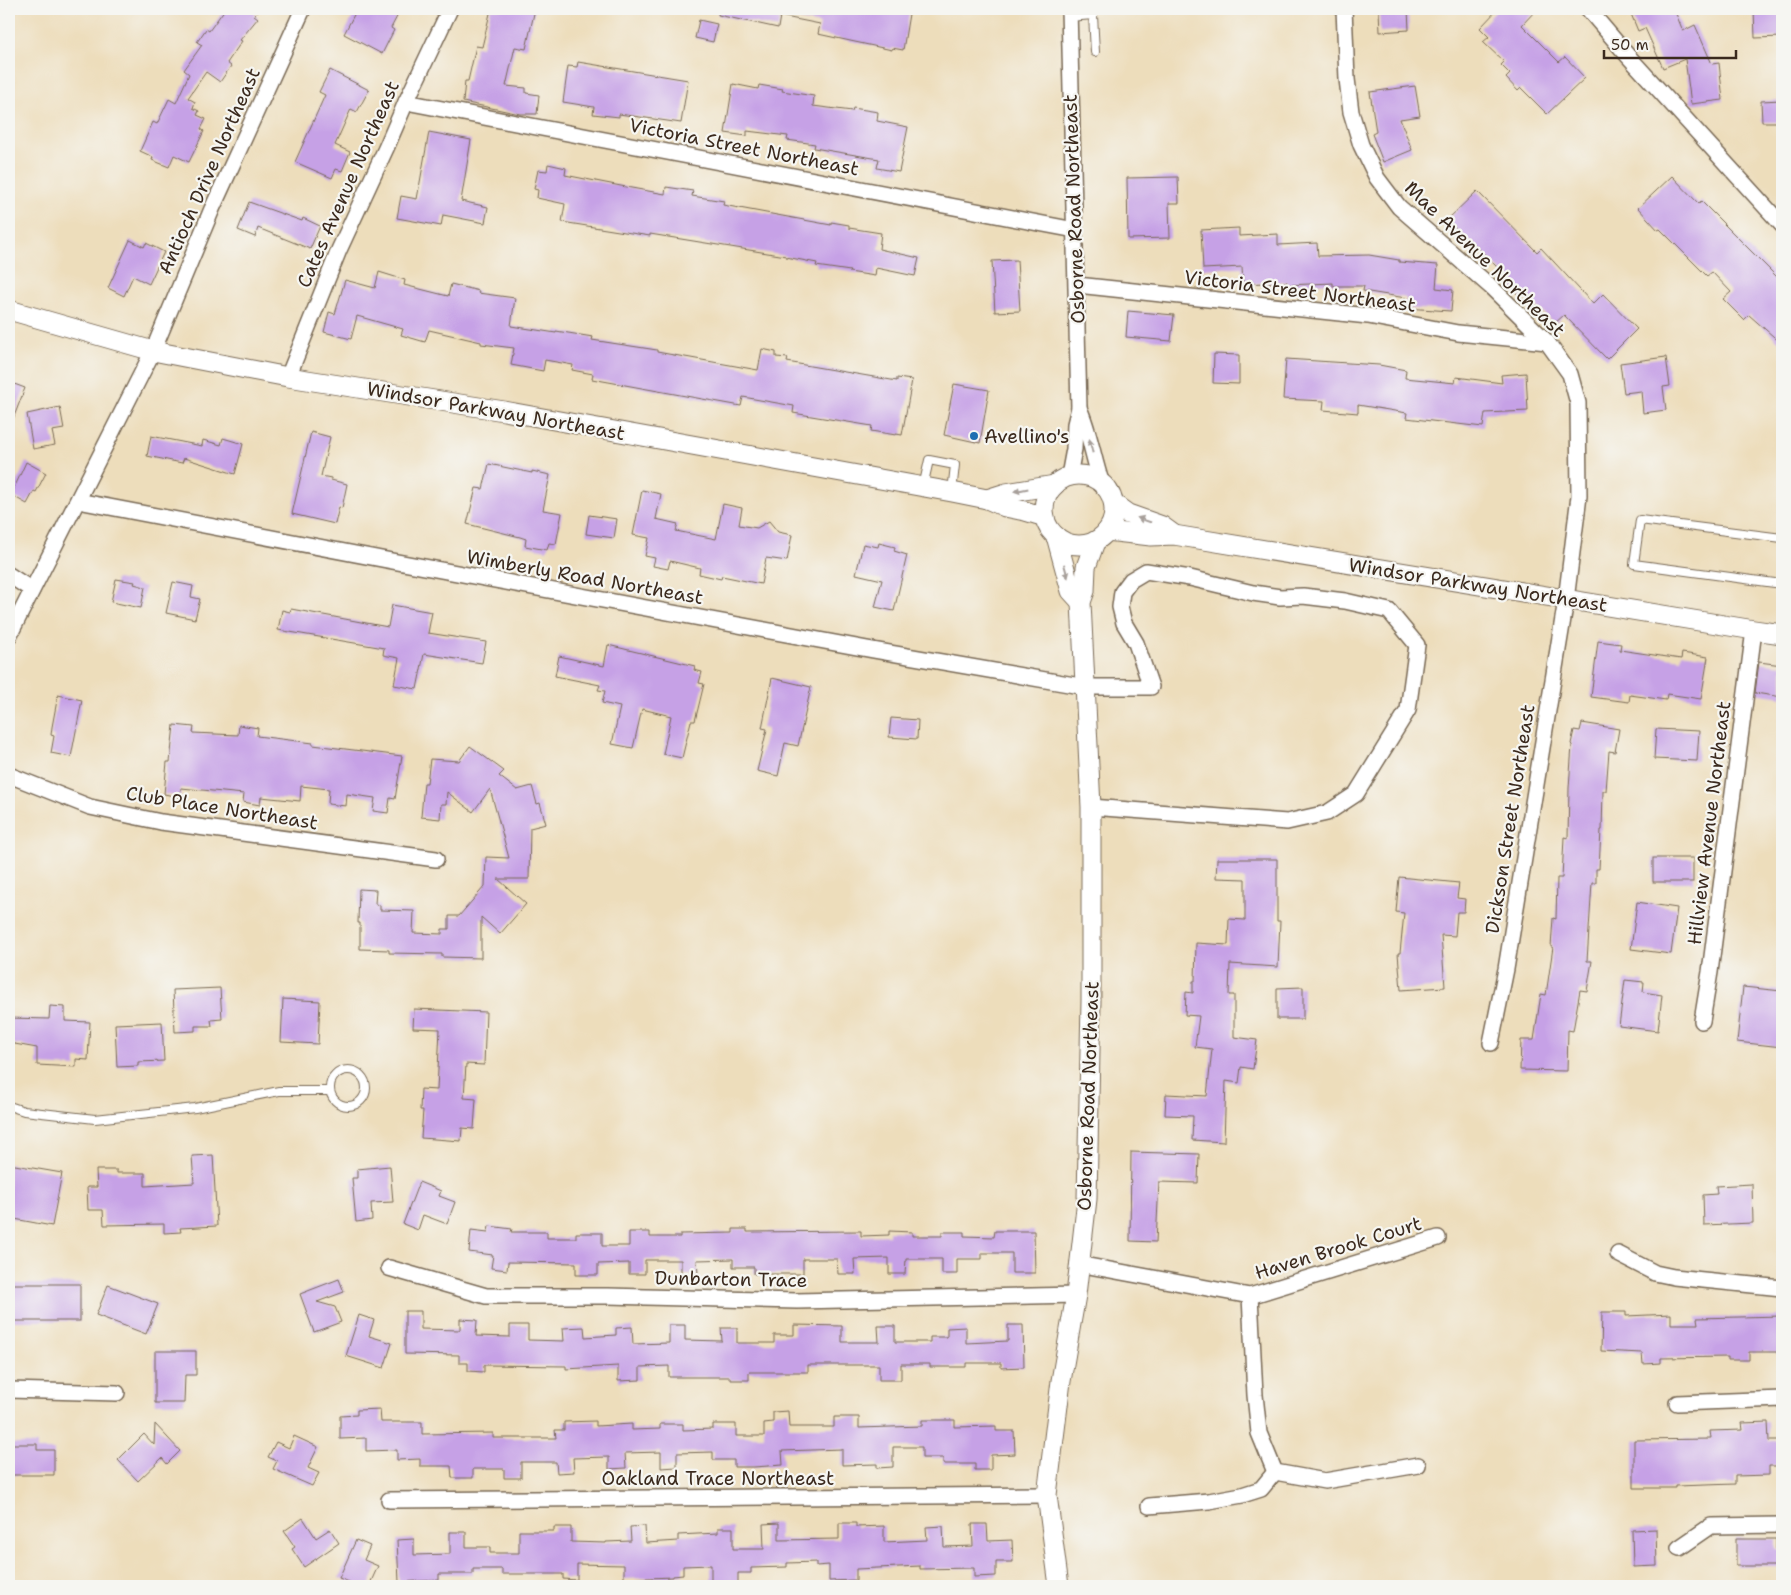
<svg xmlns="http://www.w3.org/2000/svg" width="1791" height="1595" font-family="'Shantell Sans',sans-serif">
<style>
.building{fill:#c6a1e6}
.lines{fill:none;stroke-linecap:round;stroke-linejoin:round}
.service-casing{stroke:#796955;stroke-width:10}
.minor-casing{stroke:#796955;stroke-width:18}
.tertiary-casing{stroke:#796955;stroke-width:21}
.service{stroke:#fff;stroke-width:8}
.minor{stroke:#fff;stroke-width:15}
.tertiary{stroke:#fff;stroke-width:19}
.oneway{fill:#a79f9a}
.poi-dot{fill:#1f6fb2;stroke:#f6f6f2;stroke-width:2}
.labels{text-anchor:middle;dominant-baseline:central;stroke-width:4.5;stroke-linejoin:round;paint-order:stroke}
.street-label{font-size:19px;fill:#3b2a1e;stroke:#f6f6f2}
.poi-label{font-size:19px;fill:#3b2a1e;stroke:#f6f6f2;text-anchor:start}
</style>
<rect width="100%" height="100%" fill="#f6f6f2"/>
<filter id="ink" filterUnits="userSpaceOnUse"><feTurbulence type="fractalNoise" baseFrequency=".02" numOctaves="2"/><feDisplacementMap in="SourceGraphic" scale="10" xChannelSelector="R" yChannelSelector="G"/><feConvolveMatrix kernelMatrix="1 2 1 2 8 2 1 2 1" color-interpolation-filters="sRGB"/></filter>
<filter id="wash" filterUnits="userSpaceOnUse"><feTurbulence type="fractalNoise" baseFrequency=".0096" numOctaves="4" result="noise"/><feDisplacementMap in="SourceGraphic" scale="20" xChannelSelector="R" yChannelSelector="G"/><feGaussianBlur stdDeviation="1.12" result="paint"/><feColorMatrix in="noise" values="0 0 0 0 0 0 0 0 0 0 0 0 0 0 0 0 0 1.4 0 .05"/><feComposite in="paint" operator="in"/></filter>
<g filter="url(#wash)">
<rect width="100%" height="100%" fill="#edddbb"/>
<g id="blocks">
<g class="building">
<polygon points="225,9 260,9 254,15 258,18 240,40 242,41 227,63 231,66 220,82 206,72 188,98 195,102 193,108 199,111 197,115 206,119 201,129 204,131 189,162 174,155 169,167 152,160 153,157 140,151 153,122 157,124 169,99 176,103 189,74 184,70 202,45 197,42 206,29 209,31"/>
<polygon points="357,9 401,9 391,28 394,30 382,54 344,34"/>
<polygon points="491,9 535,9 526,49 515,47 506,86 526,88 526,93 539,95 537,114 520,114 463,102 465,81 468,81 476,46 482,47"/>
<polygon points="719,9 891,9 909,14 903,50 892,48 892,50 818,34 820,24 780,16 778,28 718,15"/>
<polygon points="1408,9 1409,30 1380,32 1379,10"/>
<polygon points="1498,9 1537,9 1522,25 1559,62 1565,57 1585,78 1547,114 1521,88 1518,91 1506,78 1510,74 1501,65 1504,62 1483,42 1489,37 1480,28"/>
<polygon points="1629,9 1674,9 1683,31 1695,25 1712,64 1719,63 1723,100 1691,104 1685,59 1663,68 1645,28 1638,31"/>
<polygon points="1754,9 1782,9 1782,37 1755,38"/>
<polygon points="699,20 717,24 713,42 695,38"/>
<polygon points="578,62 688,80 681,123 619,114 619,117 593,114 594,107 563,102 568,66 577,67"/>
<polygon points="330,70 369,90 357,112 351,109 335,145 350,152 342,171 336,169 332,178 295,162 325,95 319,92"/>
<polygon points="733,84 758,89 759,85 783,89 782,91 814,96 813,106 852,111 853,108 878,112 877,121 908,127 899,172 877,168 879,159 814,148 815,144 787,140 788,136 747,131 747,136 725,133"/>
<polygon points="1415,86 1420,116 1400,119 1412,150 1383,162 1372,134 1376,132 1370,92"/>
<polygon points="1782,100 1782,122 1762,122 1761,101"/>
<polygon points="429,132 471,140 461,201 488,207 485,223 443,215 441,226 397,218 401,196 417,199"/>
<polygon points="548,164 566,168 565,175 626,187 665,194 666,187 693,191 692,196 724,201 723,205 831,225 831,222 849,225 849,228 881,233 879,249 919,258 915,276 876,268 875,276 849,272 850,271 816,266 817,263 786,257 786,256 650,234 650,236 562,222 565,204 537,198 538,190 534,189 538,170 547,171"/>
<polygon points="1672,176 1699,204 1701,201 1782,282 1782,344 1749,315 1744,320 1723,299 1731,292 1712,272 1707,276 1660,229 1658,230 1638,208"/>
<polygon points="1178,177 1179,203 1169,203 1170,238 1128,239 1127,178"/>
<polygon points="1477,191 1537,252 1541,248 1593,304 1603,294 1637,329 1607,359 1564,315 1554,324 1528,297 1524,301 1506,282 1509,279 1472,242 1470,243 1447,220"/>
<polygon points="249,202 302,221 303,218 320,226 310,249 258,228 255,237 238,230"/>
<polygon points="1239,228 1239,236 1278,234 1278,245 1317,243 1318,256 1369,255 1399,260 1399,262 1438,265 1436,288 1453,290 1451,311 1405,308 1406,298 1363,291 1364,286 1333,286 1333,283 1287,285 1287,282 1243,284 1242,267 1203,269 1201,230"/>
<polygon points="130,240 144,247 146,243 164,252 149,284 133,276 124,296 108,288"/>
<polygon points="1017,260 1020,311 995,312 992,261"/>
<polygon points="379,272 405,280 404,285 448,296 451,284 479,291 478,293 515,298 511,326 556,333 556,331 593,337 592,340 657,350 657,352 758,370 762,349 776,352 776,357 788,358 787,362 897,381 897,378 912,380 902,435 896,434 896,435 871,431 872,426 793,413 794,406 743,397 741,406 592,379 593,374 572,370 573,365 545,360 543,371 511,365 514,348 481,344 481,342 429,330 425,342 401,335 403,329 357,316 351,339 324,332 329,312 335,314 345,280 375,288"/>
<polygon points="1128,311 1174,315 1171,341 1126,337"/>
<polygon points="1214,354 1239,355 1239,384 1213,383"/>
<polygon points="1666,357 1670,386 1663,387 1666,410 1643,413 1641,391 1624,393 1620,363"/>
<polygon points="1286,359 1379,365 1406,370 1405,378 1455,383 1456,377 1502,383 1501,375 1526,373 1528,411 1485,413 1483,427 1406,418 1407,413 1358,405 1358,413 1323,410 1324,401 1283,399"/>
<polygon points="9,382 25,388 10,427 9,427"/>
<polygon points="954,384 989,390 980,443 944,435"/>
<polygon points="60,407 64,429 52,431 55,445 33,449 27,414"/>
<polygon points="311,432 330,437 321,476 331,478 331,480 347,484 342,508 339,507 335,524 292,514"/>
<polygon points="151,436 202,446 203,440 221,445 223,438 243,444 235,474 184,458 182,463 147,456"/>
<polygon points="26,462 46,473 36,492 34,491 27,504 11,495"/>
<polygon points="489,464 532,473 532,471 550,475 543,510 562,513 556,544 549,543 547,550 525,546 526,539 520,537 467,524 476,488 483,489"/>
<polygon points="642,490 661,494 656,519 678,524 676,531 716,539 723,504 742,508 739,525 757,528 769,521 778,532 792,535 787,561 766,558 761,584 722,576 721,579 699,574 700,568 670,561 668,569 653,566 655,558 645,556 649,538 633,535"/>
<polygon points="589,515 617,519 614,538 586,534"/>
<polygon points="879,543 895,547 894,551 907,555 894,611 875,607 882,580 856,574 863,544 878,547"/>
<polygon points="116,579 135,582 134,584 145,587 141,608 111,602"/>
<polygon points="173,582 193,586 191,597 200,599 195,619 166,613"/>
<polygon points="392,605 432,612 428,633 486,642 482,663 424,654 417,689 394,685 399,658 383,655 384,648 278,630 282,610 290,612 291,609 388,627"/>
<polygon points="1598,641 1621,644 1620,650 1681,659 1682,653 1708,657 1701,699 1667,694 1666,700 1630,695 1629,702 1591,697"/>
<polygon points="608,645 695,666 694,670 702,672 699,683 704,684 695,721 691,721 682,758 663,754 671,716 642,709 633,748 612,744 620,707 602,703 605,691 598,690 600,685 555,676 559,656 604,666"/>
<polygon points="1759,662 1782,665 1782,697 1755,693"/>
<polygon points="772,678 811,687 798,746 785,743 778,776 757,771 767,729 762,728"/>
<polygon points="58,695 82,700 71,757 51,753 54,736 51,735 52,727"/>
<polygon points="891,718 918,720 917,739 889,737"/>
<polygon points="1582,723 1619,729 1615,752 1609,751 1606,791 1603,791 1602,830 1601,830 1599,869 1596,869 1596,883 1592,883 1587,961 1592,961 1587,991 1580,990 1573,1031 1568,1030 1567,1071 1520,1070 1521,1040 1534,1040 1541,994 1546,995 1553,947 1551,947 1553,918 1556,919 1557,878 1562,878 1564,837 1568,838 1569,788 1572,745 1571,744 1574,730 1580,731"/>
<polygon points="174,725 194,727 193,733 238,735 239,725 258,728 257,736 313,743 313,745 402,756 395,799 390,798 388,813 373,811 375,798 347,794 346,806 328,804 329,789 301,786 300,801 261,797 260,805 243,802 244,794 181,788 180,797 164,794 167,762 170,762"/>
<polygon points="1656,729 1699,731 1697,761 1654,759"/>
<polygon points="470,746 504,771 499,776 517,790 532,786 537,804 540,803 546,824 530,828 529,879 498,879 526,904 500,934 481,917 481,958 442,957 442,954 389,953 389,950 360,949 360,923 358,923 359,889 376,890 375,904 380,905 380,910 414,911 413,933 442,934 442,929 449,929 449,916 459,916 485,886 486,857 509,858 490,789 473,812 447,792 446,804 441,804 440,819 421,817 424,783 427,783 430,759 459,761"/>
<rect x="1653" y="858" width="40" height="24"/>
<polygon points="1217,859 1277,859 1277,921 1280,921 1278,967 1230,964 1229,995 1234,995 1234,1037 1257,1040 1253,1069 1241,1067 1239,1083 1226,1081 1224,1142 1192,1140 1193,1116 1165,1115 1166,1094 1207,1096 1212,1049 1195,1047 1199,1016 1185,1015 1186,992 1193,993 1193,981 1195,981 1196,943 1228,945 1229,919 1245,920 1245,879 1216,878"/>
<polygon points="1399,877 1459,883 1457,898 1465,899 1464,912 1457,912 1455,936 1441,935 1445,987 1401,990 1398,953 1400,953 1404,913 1396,912"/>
<polygon points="1637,902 1677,908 1671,954 1631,949"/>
<polygon points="1625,980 1644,982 1643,992 1662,995 1658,1031 1619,1026"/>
<polygon points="1303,987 1303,1019 1277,1019 1277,988"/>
<polygon points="1743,987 1782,991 1782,1047 1737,1042"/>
<polygon points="220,988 222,1019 211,1020 212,1026 195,1026 195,1031 175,1032 173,990"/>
<polygon points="283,999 320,1001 318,1044 281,1042"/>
<polygon points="50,1006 65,1007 65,1021 90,1022 88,1060 76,1059 76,1067 37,1065 37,1048 9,1043 9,1018 49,1019"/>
<polygon points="414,1009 486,1012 484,1065 466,1064 464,1098 476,1099 474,1129 462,1128 461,1141 421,1138 423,1110 420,1110 421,1089 437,1090 440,1029 413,1028"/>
<polygon points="162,1022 164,1061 138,1062 138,1066 117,1067 115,1024"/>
<polygon points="1131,1152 1199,1154 1198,1183 1159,1182 1156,1242 1130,1241"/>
<polygon points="213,1155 217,1226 180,1228 181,1232 164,1233 164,1224 104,1225 103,1210 88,1210 87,1187 97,1187 96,1170 117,1170 117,1173 145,1173 145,1186 194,1183 192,1156"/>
<polygon points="9,1164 62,1173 52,1226 9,1218"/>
<polygon points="390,1166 393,1202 371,1203 372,1220 356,1222 352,1178 357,1178 357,1169"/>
<polygon points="419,1182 441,1191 439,1196 455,1202 447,1224 423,1215 418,1230 403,1224"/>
<polygon points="1752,1184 1753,1223 1704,1225 1703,1195 1717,1194 1716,1186"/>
<polygon points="489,1226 512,1229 511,1232 547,1232 547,1238 576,1238 576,1233 602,1233 602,1246 629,1246 629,1232 650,1232 650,1237 680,1237 680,1234 733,1233 733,1229 747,1229 747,1232 861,1231 861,1236 889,1235 889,1231 912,1232 912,1236 942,1236 942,1232 964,1232 964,1236 994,1237 995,1231 1034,1231 1035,1273 1012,1273 1012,1253 982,1253 982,1259 957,1259 957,1274 942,1274 942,1259 906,1259 905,1274 889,1274 889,1258 854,1259 855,1274 838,1274 837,1259 803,1259 803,1274 754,1274 754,1267 733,1267 733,1259 697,1260 698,1274 681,1274 681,1260 645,1260 645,1274 629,1274 629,1263 598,1264 598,1275 576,1275 576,1263 508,1262 507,1270 491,1268 493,1255 469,1252 471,1230 488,1232"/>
<polygon points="339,1279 344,1292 317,1302 335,1307 341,1322 314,1332 300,1294"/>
<rect x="9" y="1284" width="71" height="37"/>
<polygon points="108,1285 158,1304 146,1334 96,1315"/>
<polygon points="405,1311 421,1311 421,1329 460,1330 460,1319 477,1320 476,1336 510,1337 510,1325 528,1325 528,1340 564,1341 563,1328 584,1327 585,1337 616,1335 616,1328 632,1327 633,1344 669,1343 669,1325 685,1325 685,1340 722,1341 721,1328 737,1328 737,1343 774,1343 774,1335 794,1335 794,1325 842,1326 842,1342 879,1342 878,1326 895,1326 895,1342 930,1342 930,1337 947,1337 947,1328 966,1327 966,1343 1008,1341 1008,1325 1023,1325 1024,1367 1001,1368 1001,1363 966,1363 966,1367 930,1367 930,1364 901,1364 901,1380 879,1380 879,1365 808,1365 808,1372 749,1372 749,1380 730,1380 730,1377 669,1377 669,1366 640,1367 640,1380 618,1381 618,1366 566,1369 566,1366 484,1365 484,1372 468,1371 468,1363 459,1363 459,1355 405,1354"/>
<polygon points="1602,1312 1626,1312 1626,1316 1671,1314 1671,1324 1698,1324 1697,1318 1782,1316 1782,1352 1749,1352 1749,1360 1728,1360 1728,1357 1661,1358 1661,1363 1643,1364 1642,1353 1601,1351"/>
<polygon points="359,1315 374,1320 369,1336 392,1343 384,1368 346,1356"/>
<polygon points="155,1351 196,1351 196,1375 185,1375 184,1403 155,1403"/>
<polygon points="380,1409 381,1422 422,1422 422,1434 493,1433 493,1438 556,1438 555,1430 564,1430 564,1422 596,1421 596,1426 632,1424 632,1430 660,1429 660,1424 683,1424 683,1430 713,1429 713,1424 736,1424 736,1436 764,1436 764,1423 773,1422 773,1412 788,1411 789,1427 834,1427 834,1417 859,1417 859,1428 922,1426 922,1420 955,1420 955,1427 996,1426 996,1431 1014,1431 1015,1454 991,1455 991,1470 975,1470 975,1464 943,1464 943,1458 922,1458 922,1447 893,1447 893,1467 877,1468 877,1464 842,1465 842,1449 782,1451 783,1465 754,1467 734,1467 734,1460 713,1460 713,1452 677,1453 677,1467 661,1468 661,1452 625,1453 626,1468 609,1469 609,1457 573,1458 574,1472 557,1473 556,1462 521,1462 521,1478 504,1478 504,1469 473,1469 473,1478 452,1478 451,1466 420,1466 420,1459 397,1460 397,1450 366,1451 366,1438 340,1439 340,1416 357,1415 357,1410"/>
<polygon points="1768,1422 1769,1441 1782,1441 1782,1466 1769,1466 1769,1475 1735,1476 1735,1484 1676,1486 1676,1488 1634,1488 1634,1440 1711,1439 1710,1431 1743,1430 1742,1423"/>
<polygon points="155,1424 180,1451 167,1464 162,1458 138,1481 118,1460 144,1434 154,1445"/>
<polygon points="294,1436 318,1447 308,1468 319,1473 312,1486 273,1469 277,1461 268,1457 276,1442 289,1448"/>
<polygon points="9,1444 37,1444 37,1450 54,1450 54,1475 9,1475"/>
<polygon points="303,1518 316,1538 330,1529 339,1543 304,1567 292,1549 295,1547 284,1531"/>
<polygon points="779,1523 779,1540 839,1539 839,1523 856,1523 856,1527 884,1526 884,1542 927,1540 926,1527 943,1526 944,1547 973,1546 972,1524 987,1524 988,1541 1012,1540 1013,1562 996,1562 996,1576 974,1577 974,1568 920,1569 920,1566 856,1569 856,1580 829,1581 829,1565 816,1566 816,1562 787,1563 787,1567 751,1568 751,1573 738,1573 738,1584 711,1583 711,1565 683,1566 683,1575 673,1576 673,1577 624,1579 624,1565 577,1564 577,1580 563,1579 563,1574 502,1574 502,1569 473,1569 473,1574 439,1574 439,1580 399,1582 397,1540 414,1539 414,1555 450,1554 450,1532 466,1532 466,1547 490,1547 490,1553 519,1553 519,1531 554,1531 554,1527 571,1527 571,1542 606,1543 606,1542 631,1541 630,1527 645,1526 646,1543 678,1541 678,1535 718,1533 718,1528 733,1528 733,1549 764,1549 763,1524"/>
<polygon points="1656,1529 1657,1566 1633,1567 1632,1530"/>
<polygon points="1736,1539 1776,1539 1776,1550 1782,1550 1782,1566 1736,1566"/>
<polygon points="356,1540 370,1546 364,1560 378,1566 369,1586 359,1586 339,1578"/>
</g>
</g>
</g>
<g filter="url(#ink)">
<use href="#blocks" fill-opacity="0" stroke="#796955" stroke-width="1"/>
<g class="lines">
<defs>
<g id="service">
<polyline points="1069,17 1093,15 1095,52"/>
<polyline points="923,487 929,460 955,465 952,492"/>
<polyline points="1782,538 1640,520 1634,564 1782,584"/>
<circle cx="348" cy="1088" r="18"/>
<polyline points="9,1106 24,1111 95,1119 195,1108 279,1091 330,1091"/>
</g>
<g id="minor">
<polyline points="1344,9 1347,79 1351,112 1361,145 1377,178 1399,207 1491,287 1547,342 1570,374 1578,403 1579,496 1566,600 1506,969 1491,1043"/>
<polyline points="1588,9 1628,56 1782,225"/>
<polyline points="406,102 1075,230"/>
<polyline points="1077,285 1368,316 1458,333 1547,342"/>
<polyline points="288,377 339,250 387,146 406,102 450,9"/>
<path d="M1079,408c11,24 14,51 23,76"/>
<polyline points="1069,476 1074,449 1075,424 1079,408 1069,9"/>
<polyline points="78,501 392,561 873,650 1086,687 1151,687 1136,643 1124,623 1120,607 1122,592 1131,580 1146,571 1190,578 1253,593 1280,597 1303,596 1345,601 1389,611 1417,645 1408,710 1356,794 1327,813 1287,822 1091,807"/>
<polyline points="9,575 32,590"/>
<polyline points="9,636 153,351 212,209 303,9"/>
<polyline points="9,775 90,807 161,822 436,859"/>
<polyline points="1702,1021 1710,972 1754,630"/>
<polyline points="1618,1254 1655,1273 1674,1277 1782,1288"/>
<polyline points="1078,1264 1250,1296 1438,1238"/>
<polyline points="389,1268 486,1296 608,1296 797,1301 1076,1295"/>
<polyline points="1250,1296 1255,1395 1259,1433 1275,1472 1325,1481 1418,1465"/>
<polyline points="9,1390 117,1393"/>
<polyline points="1677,1403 1782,1399"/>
<polyline points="389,1500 1047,1495"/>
<polyline points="1149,1506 1209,1501 1242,1495 1261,1489 1275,1472"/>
<polyline points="1679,1548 1711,1526 1782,1525"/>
</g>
<g id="tertiary">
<polyline points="9,310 153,351 288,377 504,411 952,492 987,499 1005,507 1025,511 1045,517"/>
<circle cx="1079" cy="510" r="35"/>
<polyline points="987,499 1006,493 1055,485"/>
<polyline points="1114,504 1128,514 1162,526 1173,534"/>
<polyline points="1107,531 1151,536 1174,535 1754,630 1782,634"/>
<polyline points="1056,536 1071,591 1081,602"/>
<polyline points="1059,1586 1047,1495 1061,1381 1076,1295 1087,1199 1091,1001 1091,807 1081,602 1085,591 1086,567 1095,542"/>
</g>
</defs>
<use href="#service" class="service-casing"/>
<use href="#minor" class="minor-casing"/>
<use href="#tertiary" class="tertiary-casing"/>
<use href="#service" class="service"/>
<use href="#minor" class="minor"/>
<use href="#tertiary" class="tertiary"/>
</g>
<defs><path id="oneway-solid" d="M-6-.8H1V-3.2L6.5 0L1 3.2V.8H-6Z" transform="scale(1.25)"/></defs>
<g class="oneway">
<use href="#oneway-solid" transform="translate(1091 446) rotate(-103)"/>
<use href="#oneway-solid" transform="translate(1021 490) rotate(169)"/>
<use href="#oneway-solid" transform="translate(1144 520) rotate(-161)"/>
<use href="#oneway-solid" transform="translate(1066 571) rotate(74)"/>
</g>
</g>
<circle class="poi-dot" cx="974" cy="436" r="5"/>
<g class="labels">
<g class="street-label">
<text transform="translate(744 147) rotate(11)">Victoria Street Northeast</text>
<text transform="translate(209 171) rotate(-66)">Antioch Drive Northeast</text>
<text transform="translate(348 184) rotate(-66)">Cates Avenue Northeast</text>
<text transform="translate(1074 209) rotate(-92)">Osborne Road Northeast</text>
<text transform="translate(1485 259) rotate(44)">Mae Avenue Northeast</text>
<text transform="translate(1300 291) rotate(7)">Victoria Street Northeast</text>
<text transform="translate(496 411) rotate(10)">Windsor Parkway Northeast</text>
<text transform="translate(585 577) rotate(10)">Wimberly Road Northeast</text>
<text transform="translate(1478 585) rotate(9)">Windsor Parkway Northeast</text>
<text transform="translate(222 808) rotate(9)">Club Place Northeast</text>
<text transform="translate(1510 819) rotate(-81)">Dickson Street Northeast</text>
<text transform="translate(1709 823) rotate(-83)">Hillview Avenue Northeast</text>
<text transform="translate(1088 1096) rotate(-88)">Osborne Road Northeast</text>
<text transform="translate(1338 1248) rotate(-17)">Haven Brook Court</text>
<text transform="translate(731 1279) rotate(1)">Dunbarton Trace</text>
<text x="718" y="1478">Oakland Trace Northeast</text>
</g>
<g class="poi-label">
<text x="984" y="436">Avellino's</text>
</g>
</g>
<rect width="1791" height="1595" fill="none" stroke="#f6f6f2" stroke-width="30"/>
<path d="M1604 50v8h132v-8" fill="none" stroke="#3b2a1e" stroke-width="2.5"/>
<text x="1611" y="50" font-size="15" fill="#3b2a1e" stroke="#f6f6f2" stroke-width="4" paint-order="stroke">50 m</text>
</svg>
